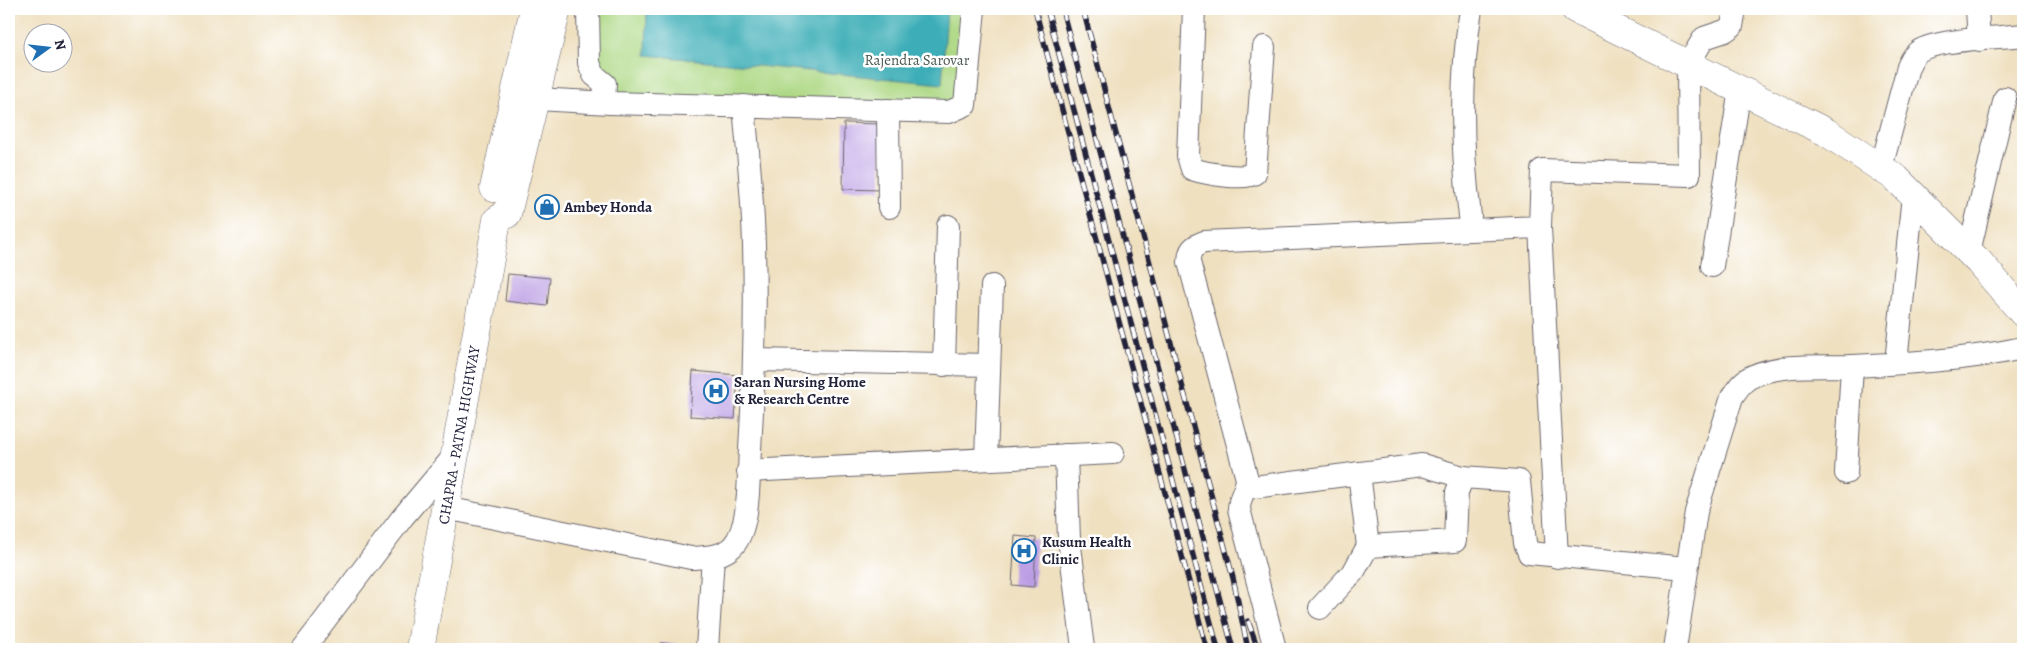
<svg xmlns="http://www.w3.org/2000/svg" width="2032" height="658" font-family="Alegreya,serif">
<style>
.green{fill:#add884;stroke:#687d60}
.water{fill:#3eaeb7;stroke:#306879}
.building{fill:#bb9de4}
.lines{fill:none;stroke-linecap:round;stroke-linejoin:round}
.minor-casing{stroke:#6a646a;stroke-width:24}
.major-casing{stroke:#6a646a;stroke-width:29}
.highway-casing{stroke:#6a646a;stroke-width:29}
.minor{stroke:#fff;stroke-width:22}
.major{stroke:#fff;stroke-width:28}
.highway{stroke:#fff;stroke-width:28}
.rail-casing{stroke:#22223b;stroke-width:5.5}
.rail{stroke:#fff;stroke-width:4;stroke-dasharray:11;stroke-linecap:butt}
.labels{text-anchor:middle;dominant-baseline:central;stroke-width:5;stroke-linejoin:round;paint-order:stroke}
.park-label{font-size:15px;fill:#4c5951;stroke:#fff}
.poi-label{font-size:15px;font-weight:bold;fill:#22223b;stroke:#fff;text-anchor:start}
.street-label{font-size:15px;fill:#22223b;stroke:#fff}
</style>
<rect width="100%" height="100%" fill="#fff"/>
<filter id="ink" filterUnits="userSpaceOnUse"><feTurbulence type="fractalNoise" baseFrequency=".02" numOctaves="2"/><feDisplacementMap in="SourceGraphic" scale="10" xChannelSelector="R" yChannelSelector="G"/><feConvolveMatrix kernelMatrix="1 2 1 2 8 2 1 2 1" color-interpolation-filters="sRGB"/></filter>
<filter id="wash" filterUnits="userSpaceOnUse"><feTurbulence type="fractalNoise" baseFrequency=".0096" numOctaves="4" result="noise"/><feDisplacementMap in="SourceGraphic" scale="20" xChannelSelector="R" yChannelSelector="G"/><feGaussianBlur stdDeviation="1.12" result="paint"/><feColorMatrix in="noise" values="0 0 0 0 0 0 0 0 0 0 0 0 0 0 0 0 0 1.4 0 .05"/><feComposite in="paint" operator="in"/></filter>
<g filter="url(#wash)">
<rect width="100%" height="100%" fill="#efe0c0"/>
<polygon class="green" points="595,9 973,9 965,113 592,101"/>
<polygon class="water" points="647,9 947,9 942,84 646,55"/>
<g id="blocks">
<g class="building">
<polygon points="844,123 881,124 881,190 843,189"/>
<polygon points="508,274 550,278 547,306 505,301"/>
<polygon points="693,371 738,375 735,419 690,416"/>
<polygon points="1015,536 1036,538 1034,587 1012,585"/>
<polygon points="661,643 702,647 702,649 661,649"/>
</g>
</g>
</g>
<g filter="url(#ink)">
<use href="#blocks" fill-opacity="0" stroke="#6a646a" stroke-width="1"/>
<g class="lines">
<defs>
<g id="minor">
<polyline points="588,9 589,63 594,75 605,84 604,102"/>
<path d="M1194,9l-6,147 4,13c12,4 54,12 63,4l9,-126"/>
<polyline points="1977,9 1979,40"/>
<polyline points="536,99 610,103 949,112 965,105 974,9"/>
<polyline points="888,110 889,207"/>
<path d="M1881,168l27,-101c3,-6 5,-12 11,-16 18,-12 81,-13 104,-16"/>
<path d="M1470,216c-9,-69 -10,-138 1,-207"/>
<polyline points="1540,227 1557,557"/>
<polyline points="1969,252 2005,98"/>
<polyline points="1712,266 1740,89"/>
<polyline points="755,360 989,365"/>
<polyline points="1896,363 1913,195"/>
<polyline points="944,365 948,226"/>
<polyline points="1066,455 1069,539 1083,648"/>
<polyline points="986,459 992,286"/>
<polyline points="748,471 1113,453"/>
<polyline points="1846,473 1852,366"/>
<polyline points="1246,488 1422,465 1463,477"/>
<path d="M446,508l245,50c15,-1 30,0 42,-12 18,-20 15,-70 17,-96 4,-68 6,-136 4,-204 -1,-46 -6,-93 -10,-140"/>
<polyline points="1368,546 1455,541 1457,492 1463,477 1519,481 1525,543 1529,553 1686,568"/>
<polyline points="1320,608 1354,571 1368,546 1359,473"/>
<polyline points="303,649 402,518 454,456"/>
<polyline points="707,649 713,557"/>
<path d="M1275,649l-36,-140c0,-12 7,-19 8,-30l-58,-217c0,-12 4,-16 15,-20l336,-15 2,-57 147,5 -1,-111 16,-26 21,-7 7,-5 3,-17"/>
<path d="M1675,649l21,-137 36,-115c6,-9 11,-17 21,-21 29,-13 68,-9 99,-10 57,-3 115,-6 171,-18"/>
</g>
<polyline id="major" points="1575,9 1826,132 1896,178 1979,262 2023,313"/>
<g id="highway">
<polyline points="494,188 534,9"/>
<polyline points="420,649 497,220 507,214 557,9"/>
</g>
</defs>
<use href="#minor" class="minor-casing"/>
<use href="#major" class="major-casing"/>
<use href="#highway" class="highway-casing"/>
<use href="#minor" class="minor"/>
<use href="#major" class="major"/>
<use href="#highway" class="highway"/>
<defs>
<g id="rail">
<polyline points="1035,9 1207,649"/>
<polyline points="1047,9 1218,649"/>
<polyline points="1062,9 1233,649"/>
<polyline points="1083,9 1233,578 1248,649"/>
<polyline points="1248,621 1258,649"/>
</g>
</defs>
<use href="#rail" class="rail-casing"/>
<use href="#rail" class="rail"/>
</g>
</g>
<defs>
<symbol id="shop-ring" viewBox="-11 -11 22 22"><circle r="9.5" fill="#fff" stroke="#1f6fb2" stroke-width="1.5"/><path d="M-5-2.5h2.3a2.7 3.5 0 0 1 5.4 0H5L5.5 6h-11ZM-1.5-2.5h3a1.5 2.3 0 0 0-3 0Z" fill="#1f6fb2"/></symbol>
<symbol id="hospital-ring" viewBox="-11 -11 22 22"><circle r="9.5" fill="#fff" stroke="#1f6fb2" stroke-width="1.5"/><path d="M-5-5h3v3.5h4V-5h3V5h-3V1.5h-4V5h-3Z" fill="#1f6fb2"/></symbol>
</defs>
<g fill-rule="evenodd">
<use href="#shop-ring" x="533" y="193" width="28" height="28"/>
<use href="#hospital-ring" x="702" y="377" width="28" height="28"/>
<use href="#hospital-ring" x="1010" y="537" width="28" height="28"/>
</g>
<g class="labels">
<g class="park-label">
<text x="917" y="60">Rajendra Sarovar</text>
</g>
<g class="poi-label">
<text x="564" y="207">Ambey Honda</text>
<text x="734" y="382">Saran Nursing Home<tspan x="734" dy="17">&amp; Research Centre</tspan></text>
<text x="1042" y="542">Kusum Health<tspan x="1042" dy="17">Clinic</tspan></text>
</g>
<g class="street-label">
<text transform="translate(459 435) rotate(-80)">CHAPRA - PATNA HIGHWAY</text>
</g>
</g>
<rect width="2032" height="658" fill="none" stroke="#fff" stroke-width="30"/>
<g transform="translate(48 48) rotate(75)"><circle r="24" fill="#ffffff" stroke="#a7a7b1"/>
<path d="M0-4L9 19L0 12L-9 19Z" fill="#1f6fb2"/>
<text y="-8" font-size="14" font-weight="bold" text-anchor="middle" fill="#22223b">N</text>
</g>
</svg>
